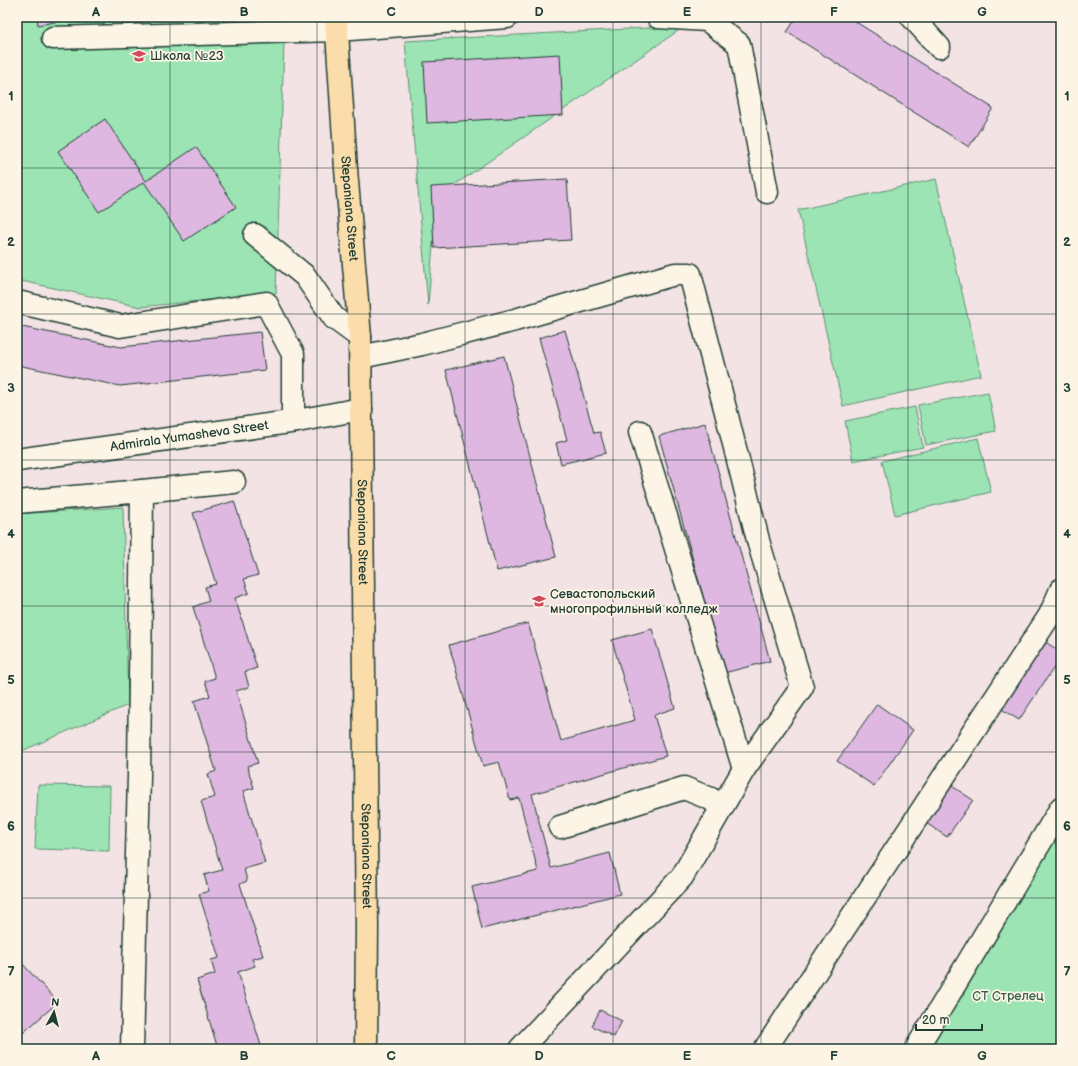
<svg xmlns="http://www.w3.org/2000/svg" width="1078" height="1066" font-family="'Balsamiq Sans',sans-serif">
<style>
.green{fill:#9ce4b3;stroke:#5e9074}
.building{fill:#deb8e1;stroke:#1f3d34}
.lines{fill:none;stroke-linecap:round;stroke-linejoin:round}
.minor-casing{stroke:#1f3d34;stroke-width:25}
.major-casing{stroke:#1f3d34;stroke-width:25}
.minor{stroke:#fcf5e5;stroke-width:22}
.major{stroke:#fbddab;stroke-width:22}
.grid{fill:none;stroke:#1f3d34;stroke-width:1;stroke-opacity:0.55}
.labels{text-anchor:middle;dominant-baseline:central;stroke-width:3.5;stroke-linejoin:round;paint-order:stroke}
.poi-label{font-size:13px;fill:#1f3d34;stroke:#fcf5e5;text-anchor:start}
.street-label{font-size:13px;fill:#1f3d34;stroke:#fcf5e5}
.park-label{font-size:13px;fill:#385e4d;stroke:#fcf5e5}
.neatline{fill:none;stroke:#1f3d34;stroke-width:1.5}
.grid-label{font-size:13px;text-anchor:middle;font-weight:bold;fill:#1f3d34}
</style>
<rect width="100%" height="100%" fill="#f3e3e4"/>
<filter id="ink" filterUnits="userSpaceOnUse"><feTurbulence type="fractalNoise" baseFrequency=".025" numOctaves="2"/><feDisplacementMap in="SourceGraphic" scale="8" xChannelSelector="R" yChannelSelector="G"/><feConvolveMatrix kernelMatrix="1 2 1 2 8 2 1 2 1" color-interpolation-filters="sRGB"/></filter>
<g filter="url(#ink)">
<g class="green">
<polygon points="17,17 279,17 284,42 276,293 140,307 17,280"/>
<polygon points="685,26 437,197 428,305 405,41"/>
<polygon points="936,179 981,375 843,406 798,210"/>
<polygon points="988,392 996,431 926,445 918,405"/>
<polygon points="915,407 923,447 853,461 845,421"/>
<polygon points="978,438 991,492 895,515 882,461"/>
<polygon points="123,507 128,705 17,753 17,514"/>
<polygon points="38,785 110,786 109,851 35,849"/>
<polygon points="1061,824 1061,1049 908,1049"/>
</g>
<g class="building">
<polygon points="37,17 83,17 38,25"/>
<polygon points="797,17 848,17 993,108 969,147 787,32"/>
<polygon points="560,54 563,115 427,123 424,62"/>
<polygon points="105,119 146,181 196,147 236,207 184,241 144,182 99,212 58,151"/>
<polygon points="567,179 571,240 434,248 431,187"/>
<polygon points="17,326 121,347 260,332 265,370 120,386 17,365"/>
<polygon points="565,330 594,433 600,432 606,453 561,464 556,443 567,440 539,338"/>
<polygon points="504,356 556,557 497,571 446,370"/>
<polygon points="705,423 770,661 724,673 659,436"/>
<polygon points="234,501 258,575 244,579 249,593 235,598 257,668 245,672 249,687 236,691 258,763 247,766 254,788 243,791 265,863 244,869 247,881 240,884 263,956 252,959 255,966 238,972 262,1049 218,1049 197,980 215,974 211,960 219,958 199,894 209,891 204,875 222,870 201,801 215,797 208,774 216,771 194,701 210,696 205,681 215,678 193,607 209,601 205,587 216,584 193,513"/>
<polygon points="528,623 561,741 635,720 612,640 652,629 675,708 654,715 666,756 532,794 551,868 610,853 620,894 482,929 472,887 538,871 519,798 510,800 499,762 483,766 449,645"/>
<polygon points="1039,638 1061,652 1061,657 1019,720 995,705"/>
<polygon points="877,704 913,730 874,786 837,761"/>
<polygon points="952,786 973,800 947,837 926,823"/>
<polygon points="17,958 58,1002 23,1033 17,1027"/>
<polygon points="600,1010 622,1021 614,1037 592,1026"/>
<polygon points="589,1045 599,1049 587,1049"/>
</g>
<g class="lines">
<defs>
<g id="minor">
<polyline points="658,17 707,20 739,44 767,192"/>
<polyline points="912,17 939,47"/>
<polyline points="53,38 337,30 507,17"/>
<polyline points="255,235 305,276 334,318 360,337"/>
<polyline points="17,302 120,326 266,303 293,354 293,410 297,421"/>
<polyline points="361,357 422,344 515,320 675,274 690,274 726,412 759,544 802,687 744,769 682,877 520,1049"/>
<polyline points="640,432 744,769"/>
<path id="s1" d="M17,460l280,-39 64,-12"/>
<polyline points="142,491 234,482"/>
<polyline points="17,502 142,491 139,776 132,1049"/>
<polyline points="560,827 684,788 711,799 722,808"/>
<polyline points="765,1049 1050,615 1061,590"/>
<polyline points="916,1049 1061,808"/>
</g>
<g id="major">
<path id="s2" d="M336,17l10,152 14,168 7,590 -1,122"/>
</g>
</defs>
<use href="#minor" class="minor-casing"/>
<use href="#major" class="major-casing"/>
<use href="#minor" class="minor"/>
<use href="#major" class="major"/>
</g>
</g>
<path class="grid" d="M170,17v1032M317,17v1032M465,17v1032M613,17v1032M761,17v1032M908,17v1032M17,168h1044M17,314h1044M17,460h1044M17,606h1044M17,752h1044M17,898h1044"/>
<defs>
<symbol id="school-bare" viewBox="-9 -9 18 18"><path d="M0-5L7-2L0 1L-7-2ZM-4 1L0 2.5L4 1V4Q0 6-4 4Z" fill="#d1495b" stroke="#fcf5e5" stroke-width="2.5" paint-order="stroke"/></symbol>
<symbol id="university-bare" viewBox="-9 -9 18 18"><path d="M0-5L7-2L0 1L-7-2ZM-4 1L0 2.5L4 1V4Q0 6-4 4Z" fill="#d1495b" stroke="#fcf5e5" stroke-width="2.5" paint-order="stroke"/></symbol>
</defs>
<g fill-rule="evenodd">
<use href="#school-bare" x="129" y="46" width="20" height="20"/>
<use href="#university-bare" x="529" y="591" width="20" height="20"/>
</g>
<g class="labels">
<g class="poi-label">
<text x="150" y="56">Школа №23</text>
<text x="550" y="594">Севастопольский<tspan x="550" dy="15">многопрофильный колледж</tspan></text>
</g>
<g class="street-label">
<text stroke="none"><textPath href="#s2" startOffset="192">Stepaniana Street</textPath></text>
<text stroke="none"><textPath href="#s1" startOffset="174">Admirala Yumasheva Street</textPath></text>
<text stroke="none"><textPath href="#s2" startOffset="516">Stepaniana Street</textPath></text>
<text stroke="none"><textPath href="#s2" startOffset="840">Stepaniana Street</textPath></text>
</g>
<g class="park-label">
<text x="1008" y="996">СТ Стрелец</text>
</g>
</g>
<rect width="1078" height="1066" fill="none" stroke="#fcf5e5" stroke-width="44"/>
<g transform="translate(54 1012) rotate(7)" stroke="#fcf5e5" stroke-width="3" paint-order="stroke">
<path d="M0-3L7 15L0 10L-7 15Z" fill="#1f3d34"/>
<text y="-6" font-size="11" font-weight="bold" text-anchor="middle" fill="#1f3d34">N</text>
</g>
<path d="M916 1024v6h66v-6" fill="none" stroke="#1f3d34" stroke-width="2"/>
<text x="922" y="1024" font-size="12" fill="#1f3d34" stroke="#fcf5e5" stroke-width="3" paint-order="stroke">20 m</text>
<rect x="22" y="22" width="1034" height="1022" class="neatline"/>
<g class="grid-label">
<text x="96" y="16">A</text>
<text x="244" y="16">B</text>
<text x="391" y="16">C</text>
<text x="539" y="16">D</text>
<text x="687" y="16">E</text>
<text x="834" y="16">F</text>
<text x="982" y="16">G</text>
<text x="11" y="100">1</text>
<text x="1067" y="100">1</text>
<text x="11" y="246">2</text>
<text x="1067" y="246">2</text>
<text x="11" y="392">3</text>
<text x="1067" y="392">3</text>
<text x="11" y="538">4</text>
<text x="1067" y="538">4</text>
<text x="11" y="684">5</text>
<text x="1067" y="684">5</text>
<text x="11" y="830">6</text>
<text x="1067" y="830">6</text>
<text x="11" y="976">7</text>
<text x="1067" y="976">7</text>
<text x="96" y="1060">A</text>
<text x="244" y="1060">B</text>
<text x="391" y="1060">C</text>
<text x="539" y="1060">D</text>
<text x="687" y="1060">E</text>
<text x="834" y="1060">F</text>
<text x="982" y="1060">G</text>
</g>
</svg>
